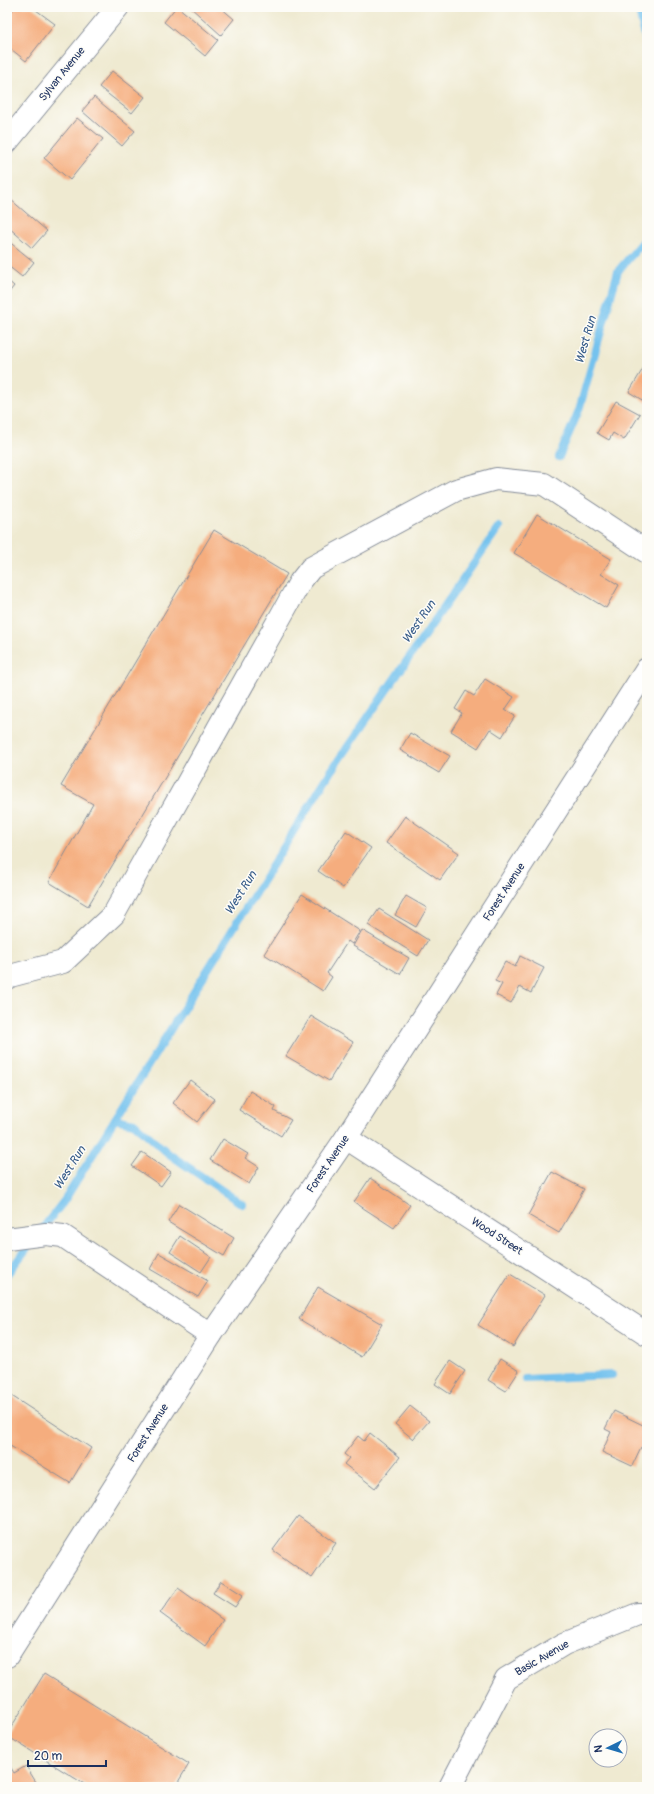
<svg xmlns="http://www.w3.org/2000/svg" width="654" height="1794" font-family="Pangolin,sans-serif">
<style>
.lines{fill:none;stroke-linecap:round;stroke-linejoin:round}
.stream{stroke:#74c2ee;stroke-width:8}
.building{fill:#f5ad7e}
.minor-casing{stroke:#858c98;stroke-width:24}
.minor{stroke:#fff;stroke-width:22}
.labels{text-anchor:middle;dominant-baseline:central;stroke-width:3;stroke-linejoin:round;paint-order:stroke}
.street-label{font-size:11px;fill:#1b2f5e;stroke:#fdfcf7}
.water-label{font-size:12px;font-style:italic;fill:#365b89;stroke:#fdfcf7}
</style>
<rect width="100%" height="100%" fill="#fdfcf7"/>
<filter id="ink" filterUnits="userSpaceOnUse"><feTurbulence type="fractalNoise" baseFrequency=".025" numOctaves="2"/><feDisplacementMap in="SourceGraphic" scale="8" xChannelSelector="R" yChannelSelector="G"/><feConvolveMatrix kernelMatrix="1 2 1 2 8 2 1 2 1" color-interpolation-filters="sRGB"/></filter>
<filter id="wash" filterUnits="userSpaceOnUse"><feTurbulence type="fractalNoise" baseFrequency=".012" numOctaves="4" result="noise"/><feDisplacementMap in="SourceGraphic" scale="16" xChannelSelector="R" yChannelSelector="G"/><feGaussianBlur stdDeviation="0.9" result="paint"/><feColorMatrix in="noise" values="0 0 0 0 0 0 0 0 0 0 0 0 0 0 0 0 0 1.4 0 .05"/><feComposite in="paint" operator="in"/></filter>
<g filter="url(#wash)">
<rect width="100%" height="100%" fill="#efead1"/>
<g class="lines">
<g class="stream">
<polyline points="638,7 647,44"/>
<polyline points="559,457 579,410 618,271 647,237"/>
<polyline points="115,1119 134,1123 169,1154 242,1204"/>
<polyline points="7,1274 64,1201 331,771 499,527"/>
<polyline points="525,1379 612,1375"/>
</g>
</g>
<g id="blocks">
<g class="building">
<polygon points="15,7 32,7 55,24 26,61 7,46 7,17"/>
<polygon points="176,7 178,7 218,40 205,56 164,22"/>
<polygon points="190,7 220,7 234,19 221,35"/>
<polygon points="112,71 145,97 132,113 99,87"/>
<polygon points="94,97 135,131 122,146 82,111"/>
<polygon points="77,118 103,139 70,180 44,158"/>
<polygon points="10,199 47,231 32,248 7,226 7,203"/>
<polygon points="7,240 34,262 22,277 7,265"/>
<polygon points="7,280 14,286 7,295"/>
<polygon points="647,362 647,403 629,392"/>
<polygon points="616,401 640,414 624,440 613,433 609,440 597,433"/>
<polygon points="537,514 611,559 601,574 619,585 606,608 514,553"/>
<polygon points="214,530 287,574 88,906 49,882 93,804 61,786"/>
<polygon points="485,679 514,697 505,710 515,716 502,737 490,729 478,748 451,731 462,713 455,709 466,691 474,696"/>
<polygon points="410,733 450,756 439,773 400,750"/>
<polygon points="405,816 459,853 440,880 386,843"/>
<polygon points="346,831 371,848 343,888 318,871"/>
<polygon points="302,894 360,931 352,944 348,941 327,973 332,977 323,991 264,954"/>
<polygon points="406,896 427,908 416,927 395,915"/>
<polygon points="379,909 428,940 418,956 368,925"/>
<polygon points="362,930 409,958 400,974 353,946"/>
<polygon points="520,956 544,968 531,993 520,987 511,1003 496,995 502,984 495,981 505,962 515,967"/>
<polygon points="311,1016 353,1042 329,1081 286,1056"/>
<polygon points="190,1080 215,1099 197,1122 173,1103"/>
<polygon points="250,1091 276,1107 274,1111 291,1120 281,1136 239,1110"/>
<polygon points="223,1139 248,1154 245,1158 259,1167 249,1184 210,1160"/>
<polygon points="142,1152 171,1172 161,1186 132,1166"/>
<polygon points="552,1172 584,1189 559,1233 528,1215"/>
<polygon points="370,1178 410,1205 394,1228 354,1202"/>
<polygon points="179,1204 234,1238 224,1256 168,1222"/>
<polygon points="180,1236 211,1257 201,1272 170,1252"/>
<polygon points="159,1253 208,1281 198,1297 150,1269"/>
<polygon points="510,1274 545,1295 513,1347 478,1325"/>
<polygon points="318,1287 382,1324 362,1357 299,1319"/>
<polygon points="500,1359 519,1371 506,1391 488,1380"/>
<polygon points="450,1361 465,1371 450,1394 435,1384"/>
<polygon points="7,1393 91,1448 70,1483 7,1444"/>
<polygon points="410,1406 429,1421 413,1439 395,1424"/>
<polygon points="614,1411 647,1427 647,1450 641,1447 632,1466 602,1452 611,1432 605,1429"/>
<polygon points="370,1433 400,1457 375,1488 344,1464 349,1458 344,1454 358,1436 364,1441"/>
<polygon points="298,1516 336,1543 312,1578 273,1550"/>
<polygon points="221,1581 243,1595 235,1607 213,1593"/>
<polygon points="178,1588 223,1620 205,1646 160,1613"/>
<polygon points="44,1674 189,1764 175,1787 89,1787 7,1736 7,1734"/>
<polygon points="7,1761 14,1773 26,1766 39,1787 7,1787"/>
</g>
</g>
</g>
<g filter="url(#ink)">
<use href="#blocks" fill-opacity="0" stroke="#858c98" stroke-width="1"/>
<g class="lines">
<defs>
<g id="minor">
<polyline points="7,142 118,7"/>
<polyline points="7,978 10,976 63,962 114,914 300,582 311,568 456,490 496,479 544,484 647,552"/>
<polyline points="346,1138 647,1334"/>
<polyline points="7,1239 46,1234 63,1236 211,1335"/>
<polyline points="7,1656 211,1335 346,1138 647,669"/>
<polyline points="450,1787 506,1679 564,1644 638,1614 647,1614"/>
</g>
</defs>
<use href="#minor" class="minor-casing"/>
<use href="#minor" class="minor"/>
</g>
</g>
<g class="labels">
<g class="street-label">
<text transform="translate(62 74) rotate(-51)">Sylvan Avenue</text>
<text transform="translate(504 892) rotate(-57)">Forest Avenue</text>
<text transform="translate(328 1164) rotate(-56)">Forest Avenue</text>
<text transform="translate(497 1236) rotate(33)">Wood Street</text>
<text transform="translate(148 1433) rotate(-58)">Forest Avenue</text>
<text transform="translate(542 1658) rotate(-30)">Basic Avenue</text>
</g>
<g class="water-label">
<text transform="translate(586 340) rotate(-74)">West Run</text>
<text transform="translate(419 622) rotate(-55)">West Run</text>
<text transform="translate(241 893) rotate(-58)">West Run</text>
<text transform="translate(70 1168) rotate(-58)">West Run</text>
</g>
</g>
<rect width="654" height="1794" fill="none" stroke="#fdfcf7" stroke-width="24"/>
<g transform="translate(608 1748) rotate(265)"><circle r="19" fill="#fdfcf7" stroke="#a3aaba"/>
<path d="M0-3L7 15L0 10L-7 15Z" fill="#1f6fb2"/>
<text y="-6" font-size="11" font-weight="bold" text-anchor="middle" fill="#1b2f5e">N</text>
</g>
<path d="M28 1760v6h78v-6" fill="none" stroke="#1b2f5e" stroke-width="2"/>
<text x="34" y="1760" font-size="12" fill="#1b2f5e" stroke="#fdfcf7" stroke-width="3" paint-order="stroke">20 m</text>
</svg>
